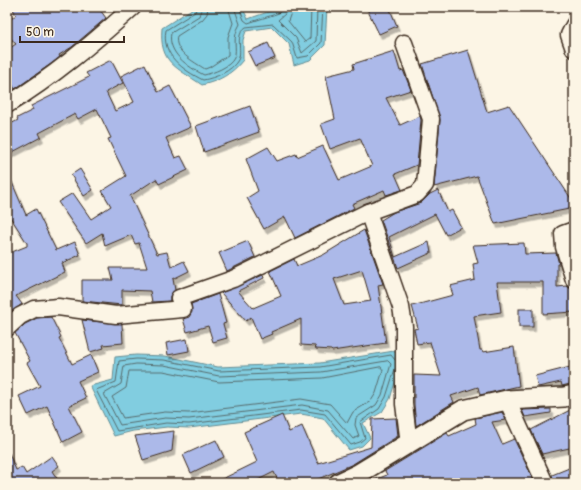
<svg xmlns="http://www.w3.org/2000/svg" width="581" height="490" font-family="Pangolin,sans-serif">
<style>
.water{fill:#81cde0;stroke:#658c92}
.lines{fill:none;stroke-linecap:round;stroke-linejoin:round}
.shore{stroke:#576b6c;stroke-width:1}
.building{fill:#acb9e9;stroke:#3b2a1e;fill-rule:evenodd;filter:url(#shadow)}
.minor-casing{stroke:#3b2a1e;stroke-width:19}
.tertiary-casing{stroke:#3b2a1e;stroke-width:22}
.minor{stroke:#fcf5e5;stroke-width:16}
.tertiary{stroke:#fcf5e5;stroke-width:19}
</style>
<defs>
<filter id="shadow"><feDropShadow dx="2.5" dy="4.5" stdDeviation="0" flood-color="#0004"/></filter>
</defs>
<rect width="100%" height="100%" fill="#fcf5e5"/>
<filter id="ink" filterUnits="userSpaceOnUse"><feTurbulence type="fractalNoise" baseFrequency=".025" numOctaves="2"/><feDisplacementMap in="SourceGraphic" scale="8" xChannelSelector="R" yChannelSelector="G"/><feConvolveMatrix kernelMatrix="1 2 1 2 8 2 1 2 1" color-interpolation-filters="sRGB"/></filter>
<g filter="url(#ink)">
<g class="water">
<path d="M195,7h47l6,12 34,-12h45l-2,38 -15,15 -16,5 -5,-21 -17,-17 -26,4 -3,9v20c-11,14 -24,21 -41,25 -26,-18 -43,-22 -40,-57z"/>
<polygon points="394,351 401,362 390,399 382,412 363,423 370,438 362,446 349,450 323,418 301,414 189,428 167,427 133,431 114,436 90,386 113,380 115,357 136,355 165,356 218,367 320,363"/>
</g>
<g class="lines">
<g class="shore">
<path d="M197,7l-2,5 -29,18c-5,25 17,40 37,50 12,-2 29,-9 35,-20 5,-10 -4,-25 8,-33l27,-3 19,18 5,16 11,-2 13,-13 2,-36"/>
<path d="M202,7l-3,9 -28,17c-4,20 17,34 33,42 9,-2 26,-8 30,-17 4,-10 -3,-19 6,-34l-6,-17"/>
<path d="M208,7l-1,7 -5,6 -25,16c-4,15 17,26 28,33l5,-2 18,-12v-18l5,-14 -5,-16"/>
<polyline points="239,7 244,20 248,23 279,13 282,7"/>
<polyline points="287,7 285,14 278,20 296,38 302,53 316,41 317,7"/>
<polyline points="293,7 288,21 305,42 310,38 311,7"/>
<polyline points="395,360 391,355 320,367 219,371 164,360 136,359 119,361 116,382 96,390 117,431 166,423 189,424 301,410 325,414 351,445 360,442 365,438 360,422 379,409 386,397 395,369"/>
<polygon points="388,361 391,364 382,395 376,405 356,418 355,425 359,436 353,439 328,410 302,405 189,419 165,418 120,425 104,394 121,384 124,366 136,364 164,365 219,376 321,372"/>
<polygon points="381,367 383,370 376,393 371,401 353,412 347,423 330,404 301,399 189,413 165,412 123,418 112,397 126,388 129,371 163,371 219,382 322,378"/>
</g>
</g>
<g class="building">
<polygon points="12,7 98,7 106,18 72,47 59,55 60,57 51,64 15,89 12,84 7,86 7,50 16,44 7,34 7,22 16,15"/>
<polygon points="366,7 389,7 397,26 379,34"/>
<polygon points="268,43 275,58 255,66 248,52"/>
<polygon points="468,50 487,112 509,105 574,203 574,208 495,224 477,176 434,187 440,120 422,64"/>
<polygon points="394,51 400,71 403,70 411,90 386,98 400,125 420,116 421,120 417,165 395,174 402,190 386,195 384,190 352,204 354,208 295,238 285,217 264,229 247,198 258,191 246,159 268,147 277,161 296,154 297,157 323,146 339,180 372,166 360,138 330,149 321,124 335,119 326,76 354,69 353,64"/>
<polygon points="111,60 123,83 106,92 115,111 134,102 121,76 145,64 158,92 170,86 191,127 166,138 175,158 181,156 188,170 159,184 156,179 130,196 157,254 167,252 171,267 184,261 189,271 173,279 175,290 170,296 170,301 152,302 150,291 122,290 122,305 82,301 82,280 113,280 110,268 147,268 139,243 135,244 131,235 105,246 102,233 86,243 58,202 73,193 91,219 111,206 102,191 126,176 108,139 111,138 97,109 78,119 75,114 39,133 41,137 7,155 7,126 18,120 17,118 33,110 31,106 89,77 86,73"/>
<polygon points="250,106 259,132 204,152 196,126"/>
<polygon points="80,169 93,190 84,196 71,175"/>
<polygon points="7,171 26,215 36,209 56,250 75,242 80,255 62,263 65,272 16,296 22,304 7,315 7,254 27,246 27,243 7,212"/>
<polygon points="438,190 448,212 452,210 461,227 446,235 435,214 389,237 395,257 429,242 431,253 398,268 381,220 394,212 421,203 430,194"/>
<path d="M364,230l19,54 -5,1 8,58 -54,8 -1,-1 -15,-1 -1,-3 -14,-1v-26l-30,13 1,2 -12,5 -9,-22 -5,4 -25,-28 42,-18 1,3 -26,13 15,17 28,-12 -11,-25 24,-12 3,7 26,-11zM362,270l9,31 -27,4 -10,-26z"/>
<polygon points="248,241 255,257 227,271 219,253"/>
<polygon points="524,243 525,254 556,253 559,264 557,264 557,287 567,286 574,289 574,312 543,314 543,282 497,282 501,312 474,316 480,350 482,350 483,352 514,347 519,386 480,395 478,387 451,396 454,402 416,426 414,405 414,375 441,376 430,342 417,344 414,329 418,328 412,306 453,295 450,286 475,280 473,264 478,263 473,245"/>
<polygon points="218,294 226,323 223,324 227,338 213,342 208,326 187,332 183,319 189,317 192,312 191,304"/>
<rect x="519" y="309" width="14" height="18"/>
<polygon points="51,317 61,337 59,338 72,364 91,355 98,372 78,381 86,398 69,406 82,432 63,442 47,406 28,415 19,396 40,386 27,363 30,361 15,333 25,324 37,318"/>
<polygon points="82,320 122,324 123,343 103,345 104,348 90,352"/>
<polygon points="187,339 189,351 168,355 166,343"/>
<polygon points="574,366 574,383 562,386 561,382 538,387 535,376"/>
<polygon points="574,408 574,447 542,454 531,430"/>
<polygon points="551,409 551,413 525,417 522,410"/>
<polygon points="502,412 506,420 492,422 502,444 514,439 535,483 367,483 387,475 385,471 447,433 449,436 476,424 475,418"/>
<polygon points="282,415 289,432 302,426 318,463 371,447 372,419 396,418 398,436 353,464 309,483 279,483 274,472 252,483 214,483 257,462 244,432"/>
<polygon points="174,431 172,451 143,460 135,436"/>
<polygon points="216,440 224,457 191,473 183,455"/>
<polygon points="7,449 16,470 22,467 26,474 52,456 59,466 52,471 60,483 7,483"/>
<polygon points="574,466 574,483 554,483 552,475"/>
</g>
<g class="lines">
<defs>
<g id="minor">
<polyline points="574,25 569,35 574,49"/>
<path d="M7,105c46,-28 86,-62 126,-98"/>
<polyline points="368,212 401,307 404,326 404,404 409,444"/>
<polyline points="574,230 563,234 564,247 574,280"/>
<polyline points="7,328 20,316 34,309 58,307 116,315 183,309 179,298 233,279 368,212 417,194 425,185 431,119 404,43"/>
<polyline points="507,400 545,483"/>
</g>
<polyline id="tertiary" points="339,483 358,474 463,410 507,400 564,397 574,395"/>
</defs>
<use href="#minor" class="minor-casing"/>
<use href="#tertiary" class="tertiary-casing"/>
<use href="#minor" class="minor"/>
<use href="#tertiary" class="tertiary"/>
</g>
</g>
<rect width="581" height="490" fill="none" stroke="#fcf5e5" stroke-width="24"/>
<rect x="12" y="12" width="557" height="466" fill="none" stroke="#3b2a1e" stroke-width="1.5" filter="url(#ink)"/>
<path d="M20 36v6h104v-6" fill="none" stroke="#3b2a1e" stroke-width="2"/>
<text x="26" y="36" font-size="12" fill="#3b2a1e" stroke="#fcf5e5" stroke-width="3" paint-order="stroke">50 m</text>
</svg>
